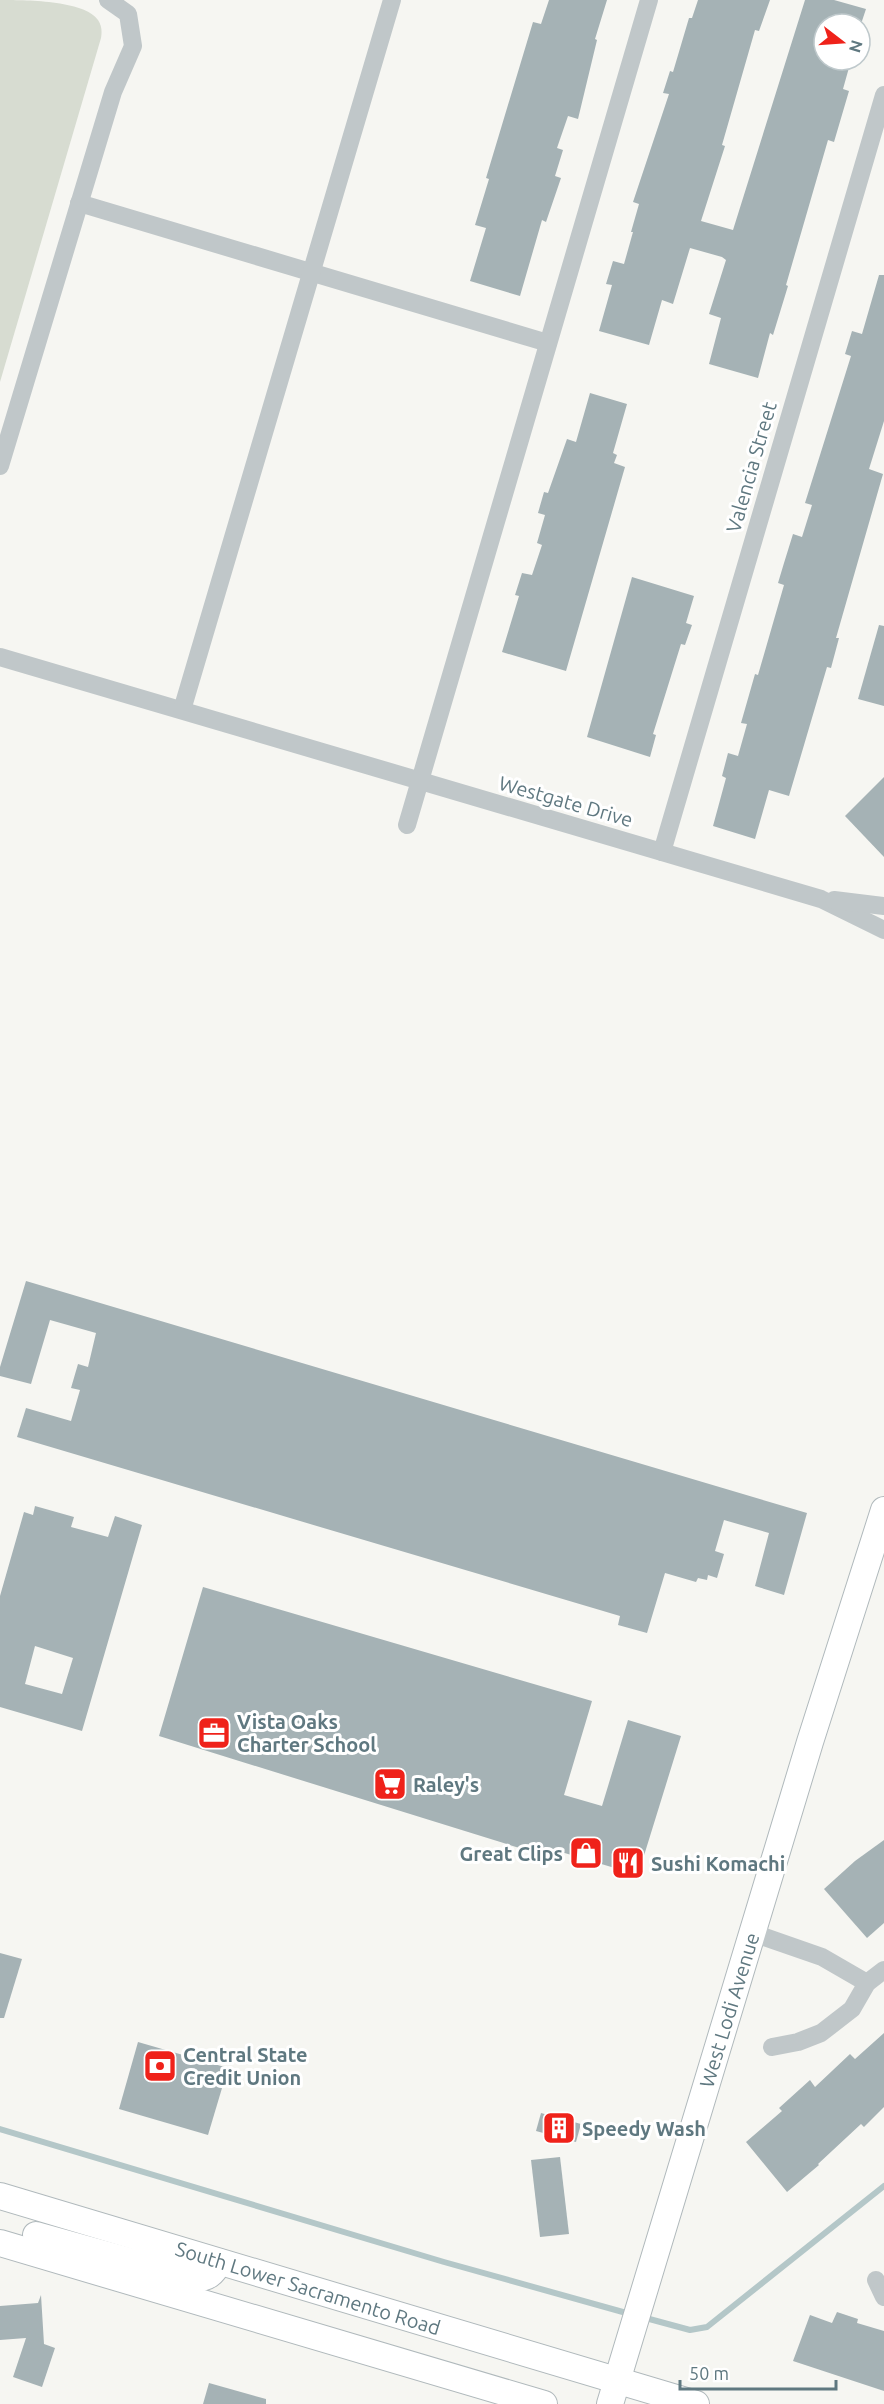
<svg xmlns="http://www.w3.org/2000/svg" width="884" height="2404" font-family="Ubuntu,sans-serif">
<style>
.green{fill:#d7dcd1}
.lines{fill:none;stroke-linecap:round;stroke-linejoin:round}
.stream{stroke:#b4c7c8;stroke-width:6}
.building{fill:#a5b2b5;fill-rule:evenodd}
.secondary-casing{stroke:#b0b9bc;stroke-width:28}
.street{stroke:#c0c7c9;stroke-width:18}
.secondary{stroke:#fff;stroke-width:26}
.labels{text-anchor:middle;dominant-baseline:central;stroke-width:6;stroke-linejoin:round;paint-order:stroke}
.street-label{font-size:20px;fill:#5f7880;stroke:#fff}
.poi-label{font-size:20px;font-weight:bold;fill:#5f7880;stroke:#fff;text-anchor:start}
</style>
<rect width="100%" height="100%" fill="#f6f6f2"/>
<path class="green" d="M0,0c23,0 85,0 98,20 4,6 4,12 3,18l-101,344z"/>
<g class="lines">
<g class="stream">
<polyline points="0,2129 444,2262 630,2314"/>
<polyline points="642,2317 690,2330 707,2327 884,2186"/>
</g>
</g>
<g class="building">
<polygon points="549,0 607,0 595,39 597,40 578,119 568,116 557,148 563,150 555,176 561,178 546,222 542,220 520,296 470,281 486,228 475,225 489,179 486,178 533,22 541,24"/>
<polygon points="698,0 770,0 759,31 755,30 722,145 725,146 701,221 733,230 805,0 834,0 866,9 861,24 824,24 824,60 835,60 850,64 843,89 849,91 834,142 828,140 786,285 788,286 773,335 770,333 758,378 709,364 721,318 709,314 726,260 722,257 690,248 673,304 662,300 649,345 599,331 612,285 606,284 613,261 624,264 633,232 631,232 639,204 633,202 669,94 663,93 670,71 673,72 689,18 692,18"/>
<polygon points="879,275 884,275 884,421 869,469 883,474 836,638 839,638 831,668 827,667 789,796 769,790 755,839 713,826 726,778 722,776 728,753 738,756 747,724 741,723 755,674 758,675 784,585 778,583 784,563 793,534 802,537 812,505 805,503 851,356 845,354 852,331 862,334"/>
<polygon points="590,393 627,404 613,453 617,455 614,463 625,467 566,671 502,652 519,596 515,595 522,573 532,575 542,545 537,543 545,515 538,513 544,492 548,493 567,439 576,442"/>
<polygon points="632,577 694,596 686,623 692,625 685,645 681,644 653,734 656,735 650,757 587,737"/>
<polygon points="879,625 884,626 884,706 858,699"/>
<polygon points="884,777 884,857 845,816"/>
<polygon points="26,1281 807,1513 784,1595 755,1586 769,1533 724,1520 715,1551 724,1554 717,1578 708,1575 707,1580 698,1578 696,1582 665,1573 647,1633 618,1625 620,1616 17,1437 26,1408 71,1421 80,1390 71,1388 78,1364 88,1367 96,1333 50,1320 31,1384 0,1376 0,1367"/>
<path d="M35,1506l39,11 -3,10 37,10 7,-21 27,9 -60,206 -82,-24v-111l24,-84 9,3zM35,1646l38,12 -11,36 -37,-10z"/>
<polygon points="203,1587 592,1701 564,1795 602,1806 628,1720 681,1736 638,1875 548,1848 545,1856 159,1736"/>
<polygon points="884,1840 884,1923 867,1938 824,1889 855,1861"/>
<polygon points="0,1953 22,1959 4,2018 0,2018"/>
<polygon points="884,2033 884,2107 864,2127 861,2124 818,2164 819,2165 787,2192 746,2142 782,2111 779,2108 810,2080 815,2087 850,2054 855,2059"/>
<polygon points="138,2042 228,2068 208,2135 119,2109"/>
<polygon points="541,2113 581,2124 576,2142 536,2131"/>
<polygon points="560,2157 569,2234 540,2237 531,2160"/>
<polygon points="41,2295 44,2344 55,2348 42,2387 13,2377 26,2338 0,2340 0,2306 38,2303"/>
<polygon points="837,2312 858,2319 857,2323 884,2331 884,2391 793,2361 810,2315 832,2323"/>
<polygon points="209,2383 266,2399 266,2404 203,2404"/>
</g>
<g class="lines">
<defs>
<g id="secondary">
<polyline points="0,2196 696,2404"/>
<path d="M36,2235l158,44c14,-1 19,-5 25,-17"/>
<polyline points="0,2243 544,2404"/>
<polyline points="610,2404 810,1742 884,1510"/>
</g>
</defs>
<use href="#secondary" class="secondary-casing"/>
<g class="street">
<polyline points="79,203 548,343"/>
<polyline points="0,466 113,92 133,46 128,14 108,0"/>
<polyline points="0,657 821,899 884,930"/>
<polyline points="182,710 392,0"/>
<polyline points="407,825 649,0"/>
<polyline points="662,852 884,95"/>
<polyline points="834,900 884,906"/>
<polyline points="753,1933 822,1957 867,1983"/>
<polyline points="772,2047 798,2042 821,2033 852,2009 867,1983 884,1970"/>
<polyline points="876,2280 884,2297"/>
</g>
<use href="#secondary" class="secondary"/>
</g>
<defs>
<symbol id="office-square" viewBox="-11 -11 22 22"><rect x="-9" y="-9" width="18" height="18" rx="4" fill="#ef221a" stroke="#fff"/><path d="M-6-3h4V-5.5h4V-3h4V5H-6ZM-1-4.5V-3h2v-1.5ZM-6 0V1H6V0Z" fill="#fff"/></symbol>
<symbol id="supermarket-square" viewBox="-11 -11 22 22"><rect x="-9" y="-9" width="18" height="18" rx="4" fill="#ef221a" stroke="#fff"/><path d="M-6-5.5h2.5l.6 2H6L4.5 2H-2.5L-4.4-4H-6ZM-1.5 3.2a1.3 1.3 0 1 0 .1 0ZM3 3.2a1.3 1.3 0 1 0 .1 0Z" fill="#fff"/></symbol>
<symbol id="shop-square" viewBox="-11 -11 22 22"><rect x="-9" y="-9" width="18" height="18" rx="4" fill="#ef221a" stroke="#fff"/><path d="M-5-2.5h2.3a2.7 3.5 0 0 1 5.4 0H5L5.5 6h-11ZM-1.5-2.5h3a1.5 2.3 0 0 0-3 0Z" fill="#fff"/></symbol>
<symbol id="restaurant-square" viewBox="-11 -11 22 22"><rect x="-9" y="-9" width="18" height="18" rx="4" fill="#ef221a" stroke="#fff"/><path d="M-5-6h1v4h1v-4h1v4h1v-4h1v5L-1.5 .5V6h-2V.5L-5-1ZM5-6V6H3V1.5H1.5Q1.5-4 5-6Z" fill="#fff"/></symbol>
<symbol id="bank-square" viewBox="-11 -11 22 22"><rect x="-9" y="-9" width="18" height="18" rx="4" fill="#ef221a" stroke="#fff"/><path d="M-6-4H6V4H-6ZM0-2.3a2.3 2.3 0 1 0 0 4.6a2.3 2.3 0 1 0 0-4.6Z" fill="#fff"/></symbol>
<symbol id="building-square" viewBox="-11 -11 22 22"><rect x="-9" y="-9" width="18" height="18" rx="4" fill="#ef221a" stroke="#fff"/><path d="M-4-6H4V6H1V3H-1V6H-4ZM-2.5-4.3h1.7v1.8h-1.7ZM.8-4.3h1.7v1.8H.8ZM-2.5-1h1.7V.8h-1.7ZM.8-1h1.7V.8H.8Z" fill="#fff"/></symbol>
</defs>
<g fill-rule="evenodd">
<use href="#office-square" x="195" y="1714" width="38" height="38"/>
<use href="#supermarket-square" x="371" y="1765" width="38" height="38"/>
<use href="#shop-square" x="567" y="1834" width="38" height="38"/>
<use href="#restaurant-square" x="609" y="1844" width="38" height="38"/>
<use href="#bank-square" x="141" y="2047" width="38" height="38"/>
<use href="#building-square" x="540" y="2109" width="38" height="38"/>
</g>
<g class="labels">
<g class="street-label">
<text transform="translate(751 467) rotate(-74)">Valencia Street</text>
<text transform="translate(566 801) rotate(16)">Westgate Drive</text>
<text transform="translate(729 2010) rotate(-73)">West Lodi Avenue</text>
<text transform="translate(308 2288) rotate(17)">South Lower Sacramento Road</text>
</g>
<g class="poi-label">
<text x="237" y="1721">Vista Oaks<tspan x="237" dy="23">Charter School</tspan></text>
<text x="413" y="1784">Raley's</text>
<text x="563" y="1853" text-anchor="end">Great Clips</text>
<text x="651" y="1863">Sushi Komachi</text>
<text x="183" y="2054">Central State<tspan x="183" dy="23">Credit Union</tspan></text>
<text x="582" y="2128">Speedy Wash</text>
</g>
</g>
<g transform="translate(842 42) rotate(107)"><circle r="28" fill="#ffffff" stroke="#bfc9cc" stroke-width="1.5"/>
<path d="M0-4.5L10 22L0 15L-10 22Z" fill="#ef221a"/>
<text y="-9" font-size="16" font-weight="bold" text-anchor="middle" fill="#5f7880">N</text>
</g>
<path d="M680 2380v9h156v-9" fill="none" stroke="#5f7880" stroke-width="3"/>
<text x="689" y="2380" font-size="18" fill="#5f7880" stroke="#ffffff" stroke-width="4.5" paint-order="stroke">50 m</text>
</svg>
